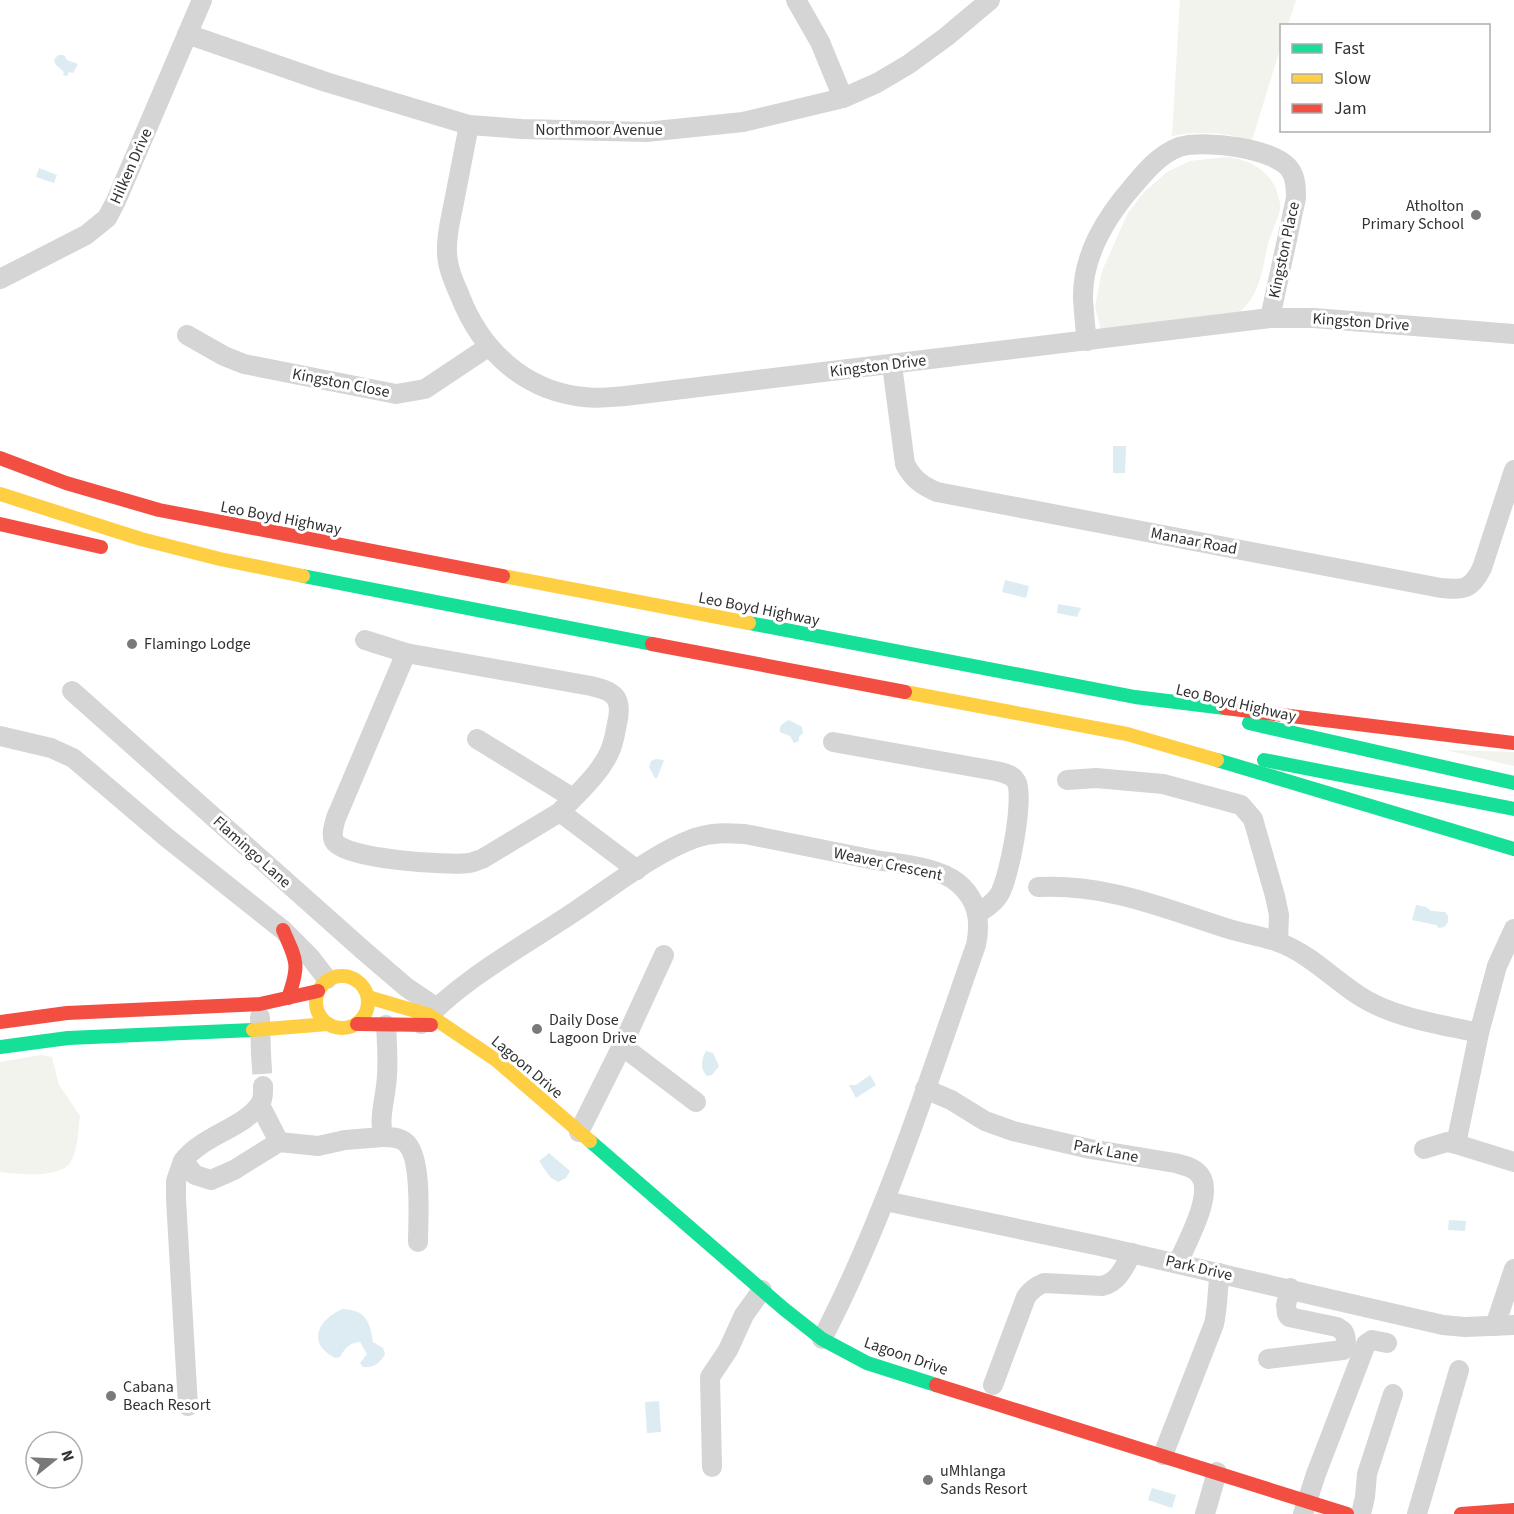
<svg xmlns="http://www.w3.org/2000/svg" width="1514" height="1514" font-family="'Source Sans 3',sans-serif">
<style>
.green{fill:#f1f3ec}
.water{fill:#ddebf2}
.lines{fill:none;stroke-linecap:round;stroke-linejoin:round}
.street-tunnel{stroke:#d6d6d6;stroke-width:20;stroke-dasharray:20 10;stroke-linecap:butt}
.street{stroke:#d5d5d5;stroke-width:20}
.fast{stroke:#16e098;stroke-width:14}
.slow{stroke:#ffcf43;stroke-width:14}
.jam{stroke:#f24e42;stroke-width:14}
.poi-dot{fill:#797979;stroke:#fff;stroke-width:2}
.labels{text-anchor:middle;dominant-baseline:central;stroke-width:6;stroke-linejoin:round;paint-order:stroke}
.street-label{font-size:16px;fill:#313131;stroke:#fff}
.poi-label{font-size:16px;fill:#313131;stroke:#fff;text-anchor:start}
</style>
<rect width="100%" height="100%" fill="#fff"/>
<g class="green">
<path d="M1180,0h116l-8,25 -6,1 -1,20 -29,94c-30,-7 -49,-10 -80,-4z"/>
<path d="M1226,157c23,2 46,14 52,38 1,5 3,9 2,14 -2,12 -9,23 -12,35 -6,26 -8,53 -31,70l-136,16 -6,-23 7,-36 26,-58 16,-21 23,-20 23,-11z"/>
<polygon points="1445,750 1514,752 1514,766"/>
<path d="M41,1055l11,2 7,28 21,31c-2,14 -2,35 -10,47 -12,16 -52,11 -70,9v-110z"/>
</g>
<g class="water">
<polygon points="58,55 64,55 67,60 78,64 73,73 69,72 67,76 63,75 64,72 56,65 54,60"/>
<polygon points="39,168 57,175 54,183 36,177"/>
<polygon points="1113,446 1126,446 1125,473 1113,473"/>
<polygon points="1005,580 1029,586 1026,598 1002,592"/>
<polygon points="1058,604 1081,608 1077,617 1057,613"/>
<path d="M789,720l13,7 1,6 -4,4v4l-5,2 -4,-7 -10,-4c-1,-7 3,-9 9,-12z"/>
<polygon points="656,759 664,760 657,778 655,778 649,767 651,761"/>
<polygon points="1416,905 1426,907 1431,911 1445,912 1448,916 1448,922 1444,927 1439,928 1436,925 1412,920"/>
<path d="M706,1051l7,2 6,13 -7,9 -5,1c-7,-7 -6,-16 -1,-25z"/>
<polygon points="870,1075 876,1085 856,1098 849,1085 856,1085"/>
<polygon points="549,1153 570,1171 566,1178 558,1182 550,1177 539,1161"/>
<polygon points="1449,1220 1466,1221 1465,1231 1448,1230"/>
<path d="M343,1309c23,1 27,13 30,33l10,6 2,6c-5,9 -11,14 -22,13l-3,-4 7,-9 -7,-12c-11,1 -15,6 -20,15l-5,1c-29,-15 -17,-39 8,-49z"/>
<polygon points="659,1401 661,1432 647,1433 645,1402"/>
<polygon points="1152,1488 1176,1495 1172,1508 1148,1500"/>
</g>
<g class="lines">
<polyline class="street-tunnel" points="261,1054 263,1086"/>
<g class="street">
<polyline points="796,0 820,42 843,98"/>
<polyline points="187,34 326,82 469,125 522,129 646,132 743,122 843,98 877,83 909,64 946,37 990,0"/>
<path d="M469,125c-5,26 -10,51 -15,77 -3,16 -8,33 -7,50 0,15 7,30 13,44 21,54 64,95 124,101 14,2 28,0 41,-1l645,-78h44l200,16"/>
<polyline points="0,279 86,235 107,218 116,201 202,0"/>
<polyline points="187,335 224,356 244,364 396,394 425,389 488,347"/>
<path d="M1087,341c-2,-14 -3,-28 -4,-42 -1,-44 23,-82 51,-114 13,-15 25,-30 45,-38 24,-8 98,1 112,24 5,8 5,18 5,27l-26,120"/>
<path d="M892,365l13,99c8,15 16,21 32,28l504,96c23,2 30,2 41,-20l32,-98"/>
<path d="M365,640l41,13 185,33c24,5 32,12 26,38 -2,9 -3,18 -7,27 -10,23 -33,43 -50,61"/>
<path d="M406,653l-70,165c-2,7 -5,16 -2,23 8,18 115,25 135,22 4,0 8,-3 13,-4l78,-47 77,58"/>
<polyline points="72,691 364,951 406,987 437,1008"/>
<polyline points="0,736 51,748 73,758 166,837 283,930 310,957 327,979"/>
<polyline points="477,739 573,798"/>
<path d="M833,742l163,29c7,2 16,3 20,10 9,15 -7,99 -17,114 -5,8 -13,13 -21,18"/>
<polyline points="1067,780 1096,778 1163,784 1241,805 1253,819 1275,896 1279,915 1278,942"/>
<path d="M1038,887c71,-3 125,21 191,42 16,5 33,7 49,13 30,11 53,35 80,53 35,23 81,29 121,38"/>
<polyline points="1514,929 1497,966 1479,1033 1456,1144 1514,1162"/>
<polyline points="260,1017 261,1054"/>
<path d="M421,1024c40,-45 106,-80 156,-114 36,-24 77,-57 118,-72 17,-6 32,-5 50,-4 43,9 87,17 130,26 25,4 64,7 83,23 20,17 23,38 18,62 -47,133 -89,269 -154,394"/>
<polyline points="622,1046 696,1102"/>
<path d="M263,1086c0,6 1,12 -3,18 -16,24 -57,31 -77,57l12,14 16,5 23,-10 45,-28 39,4 27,-6 38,-3c-4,-18 1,-34 3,-51 3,-21 1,-41 0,-61"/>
<path d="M925,1089l26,11 34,21 28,10 77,18 85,14c7,2 16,3 22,9 21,17 -11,71 -19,91"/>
<polyline points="260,1105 279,1142"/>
<polyline points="579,1132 622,1046 664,955"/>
<path d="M383,1137c8,0 16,0 22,5 18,14 13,78 13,100"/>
<polyline points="1424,1149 1447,1142 1456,1144"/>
<polyline points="183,1161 176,1181 176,1199 188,1406"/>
<polyline points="885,1201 1100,1246 1443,1325 1465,1327 1514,1325"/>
<polyline points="1495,1326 1514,1269"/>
<path d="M1268,1359l75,-9c4,-7 4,-12 0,-19l-6,-4 -48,-10 -2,-3 -1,-9 4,-17"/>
<path d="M993,1385l33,-88c5,-7 10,-11 18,-14l58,3c17,-4 22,-19 30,-33"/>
<path d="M1163,1455l51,-131c4,-17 3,-34 6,-51"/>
<polyline points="712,1467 710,1377 728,1350 744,1315 762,1290"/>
<polyline points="1205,1514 1217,1472"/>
<polyline points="1303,1514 1316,1474 1366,1344 1372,1340 1387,1343"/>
<polyline points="1361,1514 1365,1497 1367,1474 1393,1394"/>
<polyline points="1417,1514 1459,1370"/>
</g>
<g class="fast">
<polyline points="303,576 652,644"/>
<polyline points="749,623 1135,697 1225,708"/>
<polyline points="1249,723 1514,783"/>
<polyline points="1217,760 1514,849"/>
<polyline points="1264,760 1514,809"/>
<polyline points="0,1047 68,1038 253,1030"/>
<polyline points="590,1141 784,1309 822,1339 867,1363 936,1385"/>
</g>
<g class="slow">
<polyline points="0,494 141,539 220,559 303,576"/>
<polyline points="503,576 749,623"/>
<polyline points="905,692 1127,734 1217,760"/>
<circle cx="342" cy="1002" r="26"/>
<polyline points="368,997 429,1015 496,1060 590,1141"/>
<polyline points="253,1030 328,1024"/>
</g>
<g class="jam">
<polyline points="0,458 66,483 159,510 503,576"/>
<polyline points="0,524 101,547"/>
<polyline points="652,644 905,692"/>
<polyline points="1225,708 1514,743"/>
<path d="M283,930c14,31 17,35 5,68"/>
<polyline points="0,1022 67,1013 260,1004 318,991"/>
<polyline points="357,1024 431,1025"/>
<polyline points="936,1385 1347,1514"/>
<polyline points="1461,1514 1514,1510"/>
</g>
</g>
<g class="poi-dot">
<circle cx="1476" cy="215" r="6"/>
<circle cx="132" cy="644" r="6"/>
<circle cx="537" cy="1029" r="6"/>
<circle cx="111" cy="1396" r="6"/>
<circle cx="928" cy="1480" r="6"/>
</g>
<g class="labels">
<g class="street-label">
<text x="599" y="130">Northmoor Avenue</text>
<text transform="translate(131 166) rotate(-66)">Hilken Drive</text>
<text transform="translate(1284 250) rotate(-78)">Kingston Place</text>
<text transform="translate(1361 322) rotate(4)">Kingston Drive</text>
<text transform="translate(878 366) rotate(-7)">Kingston Drive</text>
<text transform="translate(341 383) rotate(11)">Kingston Close</text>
<text transform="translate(281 518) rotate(11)">Leo Boyd Highway</text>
<text transform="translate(1194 541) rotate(11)">Manaar Road</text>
<text transform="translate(759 609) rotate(11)">Leo Boyd Highway</text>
<text transform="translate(1236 703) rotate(13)">Leo Boyd Highway</text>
<text transform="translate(252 852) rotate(42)">Flamingo Lane</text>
<text transform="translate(888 864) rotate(12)">Weaver Crescent</text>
<text transform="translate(527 1067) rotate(40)">Lagoon Drive</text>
<text transform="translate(1106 1151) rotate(11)">Park Lane</text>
<text transform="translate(1199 1268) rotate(13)">Park Drive</text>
<text transform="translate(906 1356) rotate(19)">Lagoon Drive</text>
</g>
<g class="poi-label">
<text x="1464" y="206" text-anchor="end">Atholton<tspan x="1464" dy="18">Primary School</tspan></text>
<text x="144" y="644">Flamingo Lodge</text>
<text x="549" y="1020">Daily Dose<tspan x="549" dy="18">Lagoon Drive</tspan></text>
<text x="123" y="1387">Cabana<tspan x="123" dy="18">Beach Resort</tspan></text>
<text x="940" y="1471">uMhlanga<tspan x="940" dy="18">Sands Resort</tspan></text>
</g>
</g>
<rect x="1280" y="24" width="210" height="108" fill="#ffffff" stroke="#adadad" stroke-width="1.5"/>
<rect x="1292" y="44" width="30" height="9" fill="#16e098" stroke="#adadad" stroke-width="1.5"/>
<text x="1334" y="54" font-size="18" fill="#313131">Fast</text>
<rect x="1292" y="74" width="30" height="9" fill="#ffcf43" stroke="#adadad" stroke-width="1.5"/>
<text x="1334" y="84" font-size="18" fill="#313131">Slow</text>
<rect x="1292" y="104" width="30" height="9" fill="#f24e42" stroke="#adadad" stroke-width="1.5"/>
<text x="1334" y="114" font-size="18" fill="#313131">Jam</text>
<g transform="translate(54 1460) rotate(72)"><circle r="28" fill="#ffffff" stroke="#adadad" stroke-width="1.5"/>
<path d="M0-4.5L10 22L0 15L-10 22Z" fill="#797979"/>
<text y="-9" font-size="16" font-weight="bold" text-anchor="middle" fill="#313131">N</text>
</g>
</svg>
